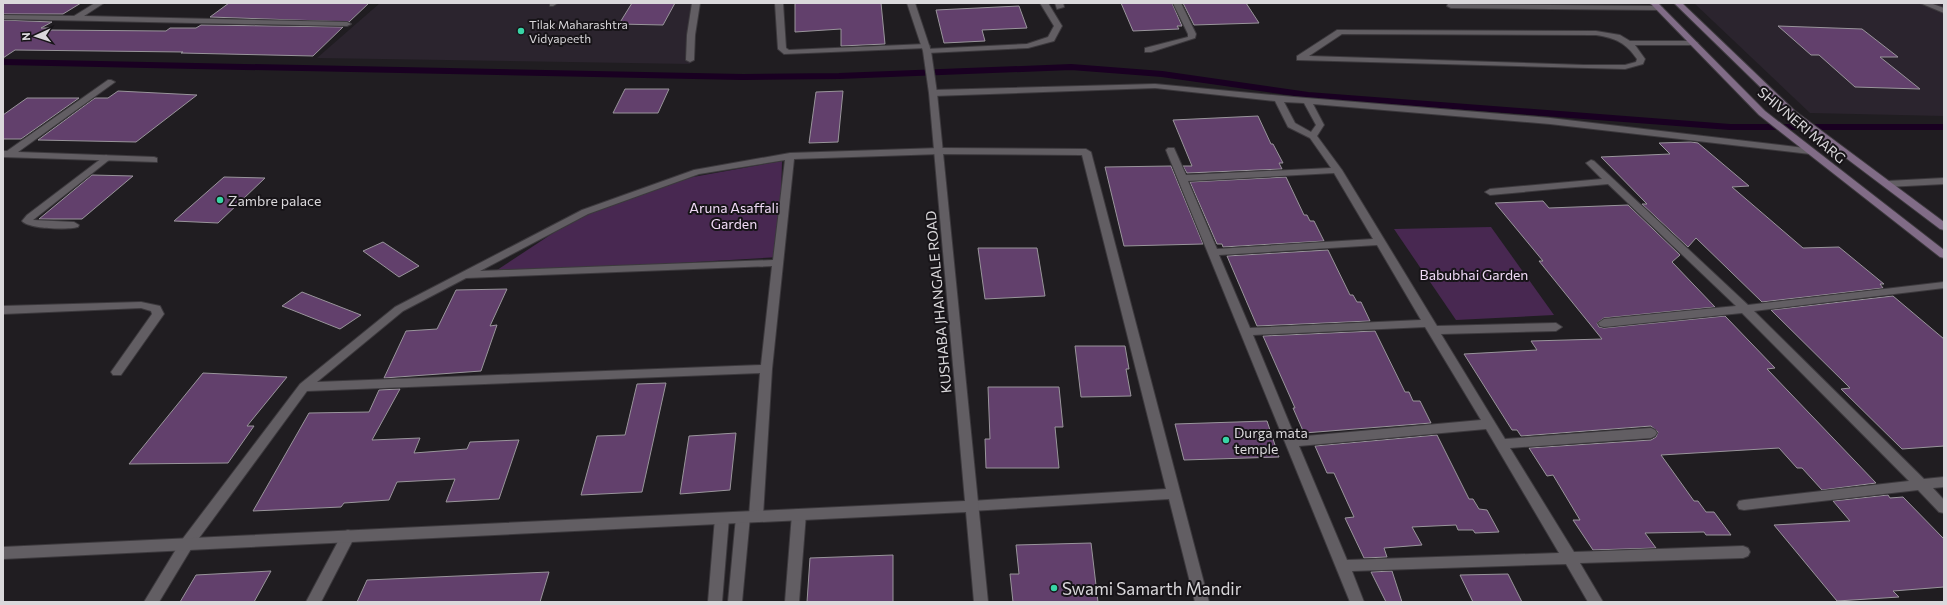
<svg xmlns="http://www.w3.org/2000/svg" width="1947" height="605" font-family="Commissioner,sans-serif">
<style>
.built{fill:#2b242e}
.green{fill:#482851}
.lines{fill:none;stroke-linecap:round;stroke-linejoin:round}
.stream{stroke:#190021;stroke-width:6}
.building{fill:#62406c;stroke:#99959b}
.service-casing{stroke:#3c393d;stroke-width:2}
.minor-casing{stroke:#3c393d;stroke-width:2}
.tertiary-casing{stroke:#3c393d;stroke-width:2}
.secondary-casing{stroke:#3c393d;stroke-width:2}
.service{fill:#625e63;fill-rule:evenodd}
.minor{fill:#625e63;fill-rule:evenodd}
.tertiary{fill:#625e63;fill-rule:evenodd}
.secondary{fill:#816c87;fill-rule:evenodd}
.poi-dot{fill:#38d4a6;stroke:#171418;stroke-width:1.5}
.labels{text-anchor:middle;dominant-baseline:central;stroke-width:4;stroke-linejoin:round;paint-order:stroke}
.far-poi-label{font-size:12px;fill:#dad8db;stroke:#171418;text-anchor:start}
.street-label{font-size:14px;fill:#dad8db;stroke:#171418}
.poi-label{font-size:14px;fill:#dad8db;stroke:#171418;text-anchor:start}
.park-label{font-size:14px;fill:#f0daf6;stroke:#171418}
.near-poi-label{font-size:17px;fill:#dad8db;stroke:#171418;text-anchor:start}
</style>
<rect width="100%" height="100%" fill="#201d21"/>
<g class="built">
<polygon points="380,3 696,3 690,64 317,58"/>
<polygon points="1694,3 1944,3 1944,116 1810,113"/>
</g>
<g class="green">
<polygon points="782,161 779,257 491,274 585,212 693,177"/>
<polygon points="1491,227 1554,315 1456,320 1394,229"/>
</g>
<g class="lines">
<polyline class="stream" points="3,62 743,77 839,76 1071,67 1162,74 1308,95 1730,127 1944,127"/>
</g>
<g class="building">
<polygon points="3,3 81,3 63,14 3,14"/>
<polygon points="229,3 369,3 349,22 210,17"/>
<polygon points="632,3 675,3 663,25 619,24"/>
<polygon points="795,3 881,3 885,44 841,46 841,29 795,32"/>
<polygon points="1121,3 1172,3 1182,26 1177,26 1179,29 1133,31"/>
<polygon points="1183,3 1246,3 1259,23 1194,25"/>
<polygon points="1019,6 1027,28 982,30 985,41 944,43 936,10"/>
<polygon points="3,20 52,22 41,28 49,28 46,30 166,31 170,28 196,28 201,25 343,27 313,56 181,53 183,52 15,50 3,58"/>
<polygon points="1778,26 1862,29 1898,57 1880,57 1920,89 1855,87 1819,55 1811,55"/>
<polygon points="625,89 669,89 658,113 613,113"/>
<polygon points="118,91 197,95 136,142 38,140 95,98 108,98"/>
<polygon points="843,91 838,142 809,143 816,92"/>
<polygon points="27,98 79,98 21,139 3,139 3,115"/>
<polygon points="1258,116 1271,144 1273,144 1283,163 1279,163 1282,169 1187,173 1183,166 1192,166 1173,120"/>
<polygon points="1691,142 1698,143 1749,186 1732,187 1803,248 1839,247 1884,284 1880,284 1883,288 1762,302 1696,238 1688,247 1642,204 1647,204 1601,157 1670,154 1659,143"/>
<polygon points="1171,166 1203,244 1124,246 1105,167"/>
<polygon points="92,175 133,176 82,219 39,219"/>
<polygon points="224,177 265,178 218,223 174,221"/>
<polygon points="1286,177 1304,215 1307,215 1310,221 1314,221 1324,241 1223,247 1222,244 1217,244 1190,182"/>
<polygon points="1543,201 1549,208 1628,205 1680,255 1672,262 1715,307 1604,318 1597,323 1599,327 1604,328 1725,316 1775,368 1767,369 1876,483 1822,490 1802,468 1797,468 1779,448 1661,455 1694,501 1698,501 1706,512 1714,512 1731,535 1706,535 1704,532 1645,533 1656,548 1593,550 1573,520 1580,520 1553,475 1547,476 1529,448 1651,440 1656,437 1658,432 1651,426 1521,436 1517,430 1512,430 1464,354 1537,350 1531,341 1602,339 1539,261 1543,261 1495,203"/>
<polygon points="383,242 419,266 399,277 363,251"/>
<polygon points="978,248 1037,248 1045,296 985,299"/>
<polygon points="1328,250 1350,295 1353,295 1357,302 1361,302 1370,321 1257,326 1227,256"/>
<polygon points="507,289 490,326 497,325 481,371 384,378 406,331 437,329 456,290"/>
<polygon points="302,292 361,315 340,329 282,306"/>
<polygon points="1893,296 1944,339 1944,446 1902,449 1841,389 1850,388 1771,310"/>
<polygon points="1375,331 1405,392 1409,392 1413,401 1420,401 1431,423 1304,433 1293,408 1295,408 1263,336"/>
<polygon points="1075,346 1125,346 1129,369 1126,369 1131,396 1081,397"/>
<polygon points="203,373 287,377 247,426 254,426 228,463 129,464"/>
<polygon points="666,383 642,492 581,495 597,436 625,435 637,384"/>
<polygon points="988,387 1059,387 1063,427 1055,427 1059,468 986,468 985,439 990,439"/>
<polygon points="400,389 372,440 420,438 414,453 467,449 470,442 519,440 499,499 446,502 455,479 397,482 389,500 344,503 341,507 253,511 309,413 369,412 379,390"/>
<polygon points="1267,421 1279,457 1184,460 1175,424"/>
<polygon points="736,433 730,490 680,494 689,436"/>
<polygon points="1437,435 1469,499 1473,499 1479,509 1487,510 1499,532 1475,533 1473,530 1458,530 1456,525 1412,527 1422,545 1384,548 1387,557 1364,558 1345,518 1354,517 1334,473 1327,473 1315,446"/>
<polygon points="1888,495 1890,498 1903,497 1944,539 1944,587 1893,591 1899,597 1837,601 1774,525 1850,521 1833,501"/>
<polygon points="1091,543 1098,602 1013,602 1010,574 1019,574 1016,545"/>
<polygon points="893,555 893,602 807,602 810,558"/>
<polygon points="271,571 254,602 180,602 196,575"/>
<polygon points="1392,571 1402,602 1386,602 1371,572"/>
<polygon points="549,572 540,602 357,602 367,580"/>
<polygon points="1508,574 1522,602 1473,602 1460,575"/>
</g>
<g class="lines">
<defs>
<g id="service">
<polygon points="550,3 558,3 553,6 550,6"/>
<polygon points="1920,3 1930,3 1944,8 1944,13"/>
<polygon points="1448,4 1659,6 1663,8 1659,10 1451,8 1447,6"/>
<path d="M1337,30l259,1 24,4 10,6h64l4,2 -4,2h-59l10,14 -2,5 -18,5 -328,-9v-4zM1342,34l254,1c20,3 30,8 41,24l-1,3 -11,3h-41l-275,-9z"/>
<path d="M106,155l5,3 -2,2 -76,60 41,2 5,3 -1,2c-11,3 -49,2 -56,-6l5,-6z"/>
<polygon points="722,513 727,514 729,518 722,602 708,602 715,518 717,514"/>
</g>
<g id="minor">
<polygon points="95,3 104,3 84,16 347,22 351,24 347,26 3,19 3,15 74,16"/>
<polygon points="692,3 700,3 695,35 694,60 690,62 686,60 687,35"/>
<polygon points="775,3 783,3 786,48 789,50 926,44 930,46 926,48 784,54 778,49"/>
<polygon points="1040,3 1048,3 1062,26 1054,41 1028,48 927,53 923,51 927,49 1027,44 1048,37 1054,26"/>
<polygon points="1055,3 1063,3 1064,7 1057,9"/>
<polygon points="1173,3 1181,3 1196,34 1195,38 1151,52 1145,52 1145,48 1188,37 1188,34"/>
<polygon points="108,80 111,80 115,82 18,152 154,157 157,158 157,162 3,157 3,151 7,151"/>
<path d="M1155,84l139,13 256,21 263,31 2,2 -5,3 -260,-30 -237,-20 11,21 -7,11 25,34 95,156 119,-3 6,4 -6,4 -115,3 64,105 146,-11 4,2 2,3 -2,3 -4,2 -141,10 64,104 169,-6 5,2 2,4 -2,4 -5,2 -163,5 23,39h-15l-22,-38 -214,7 12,31h-14l-184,-452 2,-2h6l12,27 145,-7 -21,-30 -22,-11 -13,-26 -120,-13 -222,8 -4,-3 4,-3zM1284,102l20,1 12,22 -5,7 -16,-9zM1334,173l39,66 -156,10 -29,-68zM1377,245l44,75 -171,8 -31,-73zM1425,327l56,93 -186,17 -42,-102zM1486,429l73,124 -212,7 -48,-114z"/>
<path d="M940,148l146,1 5,3 118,450h-14l-26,-103 -198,12 -5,-1 -2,-4 2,-4 5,-1 195,-12 -84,-334 -142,-1 -146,5 -22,210 -9,147 -2,4 -5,1 -5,-1 -1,-3 -8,85h-14l8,-85 2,-4 5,-1 5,1 1,3 11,-143 -453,18 -116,158 -32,53h-15l37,-61 119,-157 95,-77 187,-97 112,-40 96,-17zM785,160l-12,100 -293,11 108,-57 111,-40zM772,266l-11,99 -444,17 86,-71 63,-33z"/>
<polygon points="1591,160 1594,161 1748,305 1944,282 1944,288 1754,311 1924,479 1944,477 1944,487 1933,488 1944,500 1944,513 1939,512 1918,490 1744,510 1739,509 1737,505 1739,501 1744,500 1909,481 1742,313 1604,327 1600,326 1598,323 1604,319 1736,306 1608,184 1490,195 1485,192 1490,189 1602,179 1586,163"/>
<polygon points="1944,178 1944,184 1887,187 1882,184 1887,181"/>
<polygon points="141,302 160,306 164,314 121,375 113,375 111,372 152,314 151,311 141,308 3,314 3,306"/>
<polygon points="799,509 804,510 806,514 799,602 785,602 792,514 794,510"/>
<polygon points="348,530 353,532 355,536 321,602 306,602 343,532"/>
</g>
<polygon id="tertiary" points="907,3 915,3 931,51 937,93 988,602 974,602 966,512 3,559 3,547 965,501 929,93 923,51"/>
<g id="secondary">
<polygon points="1650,3 1658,3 1765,111 1944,250 1944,258 1940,257 1759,115"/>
<polygon points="1674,3 1682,3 1795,111 1944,222 1944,230 1940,229 1789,115"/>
</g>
</defs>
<use href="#service" class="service-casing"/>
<use href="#minor" class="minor-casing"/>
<use href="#tertiary" class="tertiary-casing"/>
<use href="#secondary" class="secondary-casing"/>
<use href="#service" class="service"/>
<use href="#minor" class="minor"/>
<use href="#tertiary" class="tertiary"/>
<use href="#secondary" class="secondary"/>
</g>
<g class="poi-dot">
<circle cx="521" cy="31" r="4"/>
<circle cx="220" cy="200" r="4"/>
<circle cx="1226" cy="440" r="4"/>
<circle cx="1054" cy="588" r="4"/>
</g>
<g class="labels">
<g class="far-poi-label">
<text x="529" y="24">Tilak Maharashtra<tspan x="529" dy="14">Vidyapeeth</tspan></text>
</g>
<g class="street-label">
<text transform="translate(1802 125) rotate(40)">SHIVNERI MARG</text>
<text transform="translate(938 302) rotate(-95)">KUSHABA JHANGALE ROAD</text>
</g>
<g class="poi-label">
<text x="228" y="200">Zambre palace</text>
<text x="1234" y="432">Durga mata<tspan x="1234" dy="16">temple</tspan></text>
</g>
<g class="park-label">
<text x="734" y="207">Aruna Asaffali<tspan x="734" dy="16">Garden</tspan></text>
<text x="1474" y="274">Babubhai Garden</text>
</g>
<g class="near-poi-label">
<text x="1062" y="588">Swami Samarth Mandir</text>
</g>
</g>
<rect width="1947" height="605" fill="none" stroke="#dad8db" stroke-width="8"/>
<g transform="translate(36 36) rotate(267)" stroke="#171418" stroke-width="3" paint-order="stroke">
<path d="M0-3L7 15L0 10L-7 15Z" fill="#dad8db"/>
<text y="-6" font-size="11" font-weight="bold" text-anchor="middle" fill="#dad8db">N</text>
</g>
</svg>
